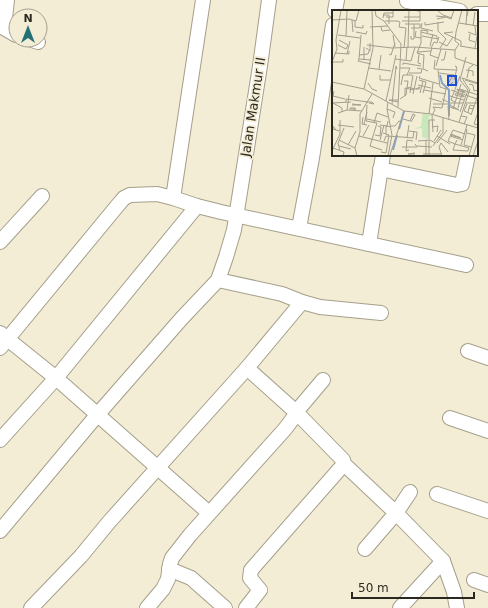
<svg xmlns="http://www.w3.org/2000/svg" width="488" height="608" font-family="'DejaVu Sans',sans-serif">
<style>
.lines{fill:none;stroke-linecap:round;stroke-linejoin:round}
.minor-casing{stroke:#a59f8a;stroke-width:16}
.minor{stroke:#fff;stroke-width:14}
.labels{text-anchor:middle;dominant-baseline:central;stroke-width:3.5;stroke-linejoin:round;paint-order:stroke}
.street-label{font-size:13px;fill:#2b2820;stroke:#f3edd6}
.inset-river{fill:none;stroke:#84a4ce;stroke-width:2}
.inset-road{fill:none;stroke:#a39e8d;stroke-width:1}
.view{fill:#1d4ed8;fill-opacity:0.15;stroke:#1d4ed8;stroke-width:2}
.inset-edge{fill:none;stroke:#2b2820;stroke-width:2}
</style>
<rect width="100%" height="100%" fill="#f3edd6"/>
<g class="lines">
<defs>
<g id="minor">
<polyline points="7,0 4,28 16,35"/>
<polyline points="407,1 460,11"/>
<polyline points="335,11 337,0"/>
<polyline points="477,14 488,14"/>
<polyline points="32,40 38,42"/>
<polyline points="380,169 457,185 462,184 468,155"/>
<polyline points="173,198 203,0"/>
<polyline points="299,228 312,158 333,25"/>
<polyline points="0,242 42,196"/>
<polyline points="369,244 383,155"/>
<polyline points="218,280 282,294 302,302 320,307 381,313"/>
<polyline points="0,333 56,378 209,513"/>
<polyline points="0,348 118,205 124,198 130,195 157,194 173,198 197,206 221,212 466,265"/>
<polyline points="468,351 488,358"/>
<polyline points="247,368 296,412 343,460 344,464 396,513 365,549"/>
<polyline points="296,412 323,380"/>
<polyline points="450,418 488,431"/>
<polyline points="0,440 56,378 197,206"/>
<polyline points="410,492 396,513 443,561 454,592 457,608"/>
<polyline points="437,494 488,511"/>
<polyline points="0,531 98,414 182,318 218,280 226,257 234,230 260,66 269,0"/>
<polyline points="169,569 191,578 225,608"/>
<polyline points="474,580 488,585"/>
<polyline points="31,608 81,556 109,522 247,368 302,302"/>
<polyline points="147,608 163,589 168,579 170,564 172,558 190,535 285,429 297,413"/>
<polyline points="246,608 260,590 250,578 251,570 344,464"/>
<polyline points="400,608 443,561"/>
</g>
</defs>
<use href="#minor" class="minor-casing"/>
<use href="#minor" class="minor"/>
</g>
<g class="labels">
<g class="street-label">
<text transform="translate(253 107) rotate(-81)">Jalan Makmur II</text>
</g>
</g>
<g transform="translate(332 10)">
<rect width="146" height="146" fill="#f3edd6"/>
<path d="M91,103l9,3h-3l-1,23 -6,-2v-9l-8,1 7,-3z" fill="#c8e8bb"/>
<path class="inset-river" d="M108,65l2,8 7,7v26M67,119l5,-18M61,140l4,-15"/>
<path class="inset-road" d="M43,0l1,6 8,5 17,23 -3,63M105,0l6,5 9,3M130,0l-6,22 -1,9 4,3 -4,6v8l23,8M85,1h3v10M51,5h6v9M104,6l10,1 -9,2M54,7h7v-7M72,7h16M114,7l5,2 3,-9M51,8l1,-5h9M0,10l17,-1 7,2 3,-11M20,10l1,12M23,11v6l8,1v-3M53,11h12l3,1 -1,5 7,1 -2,20M70,11h18M93,12v3l19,-3M106,12v9l8,8 -6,9M90,13l-1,5 12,3M127,13l19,3M73,14h15v4h-9M134,15l1,-14h1l-1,5M141,16l2,-14M38,17l18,-1M49,17l1,4 8,-1M84,21l-1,6 6,1M24,22l10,2 1,-3M89,22l16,4v3M121,22l-9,1 17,8v5M136,22l8,3 -1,-9M95,23l1,-2 -7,-1v13l-4,10 7,2 -1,14 5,2M138,24l-1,6 6,2M6,25l22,3M61,25l2,12M14,26l1,-26M79,26v3h3v-15M90,26l16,3M107,32l8,4 6,-9M6,35l8,4 2,-4 -9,-5M35,35l25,3 23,-1 40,3M98,36l3,-12M128,36l18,3M32,37v13M76,37l1,-37M34,38l4,3v-8M99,38l3,-6 3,1 2,-6M100,38l-2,7 8,3M143,38l3,-18M85,42l14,-1M3,43l14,1v-3M15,44l3,-13M57,44l2,1 4,-12M87,44l-1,9 3,1M27,45l9,-1 1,-3M27,49l2,-24M27,49l-1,2 13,3M27,49l12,1M63,49l16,2 4,-14M74,50l1,-13M103,50l-1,9 22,1M109,50h3l2,-9M0,52l5,-13 -1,-9 5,-30M0,52h11v-3M71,55v-2l18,3M104,56l5,-17M37,58l22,3M68,58h10l-3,7M47,59l2,-14M106,60l2,17 6,2 7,-7M134,60l7,1v5M77,63h12l1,-4 -5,-1M107,63l15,2M48,65v5h11M88,66l-1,2 20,6M130,68l16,5M130,68l7,11M135,68l2,-10 4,-3M87,70l7,2 -3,11M122,70l3,-12 -2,-2 2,1M133,70l13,4M0,72l32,7 40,22 27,3 47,14M36,73l4,6 5,2M137,74l4,1 1,6 4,-1M69,75l2,-10h9M86,75l13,3M115,76l6,-11M75,77l8,2h4l1,-2 -4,2M32,79l9,-41 -1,-38M125,79l8,3v1l-8,-3zM128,79l18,6M92,80l22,4M119,80l26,9M2,81l-1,5 12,3M78,83l3,-18M88,83l3,-12M124,83l8,3v1l-9,-2zM81,84l4,-18M73,86v-8l9,2M118,86l14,4M97,88l13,4M68,89l6,-4 2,-14h-4M110,89l8,4h13M54,91l10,-46M14,92v-3l22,3M35,92h5l2,2 -5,-1M66,92l-9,-2h9M123,92l-4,-2 9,-24M0,93l19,-1M1,93l9,5v4M133,93h13M60,94l4,-38 1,3M101,94h15M135,94l-3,7 7,3M20,95h9l-9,-1M35,95l-1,16 11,2 -7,23M118,95l9,5 -9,-3v-3M116,96l1,14M126,98l5,-18M55,99l8,3 -2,6M121,99l8,-25M15,100l2,-15M103,100l-2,-3 9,1 4,-19M23,101v-3h-5v1h6M128,102l8,-22 -8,-10 6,-23M146,102l-4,12 4,1M6,103l9,-3 15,1M136,103v-1l1,-4 1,-3 4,1 -1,3 -4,-1M97,104l4,-31M139,105l7,-20M129,106l6,1 -3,7M31,107l-1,7 5,1M35,109l14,3M71,109l7,2 3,-7 2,1 -4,7M8,110v14M127,112l11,-33M42,113l3,-10 11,4M32,114l3,-12M6,115l16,2M48,115l7,1 1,-5M59,116h4l4,-5 3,1M100,117l6,-1 -1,6M135,119l-3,16 7,2M4,120l-3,-4v3l6,2v-1M77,121l8,1 -1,8M101,122l-1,-17 3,-5M135,123l8,2 -6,21M54,124v-8l5,1M43,125l5,1 1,-9 -3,-1M118,125l11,3 -10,-4M27,126l28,7M31,126l6,-11M105,126l13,8M118,126l13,4M70,127l11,1 1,-7M75,128l2,-13M97,129v-19h6M7,130l16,8M48,130l4,-15M125,130l-2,4 -7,-3 5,-11 12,4M52,131l2,-5 16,1M86,131l12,-1 5,3M102,131l7,-11M105,133l10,-13M123,134l14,4 -1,3 -15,-1zM16,135l8,-14M129,135l6,-20M7,136l12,3M38,136l12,4M85,136l15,1M101,136l10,-14v-14M70,137h15l-2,-3M1,138l11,4 -1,4M77,140l-3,1 1,-11 6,1M0,141l8,-17M8,141l-2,-8 6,-15M49,142l5,1 3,-18 -6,-2M83,143l-7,1h7M91,144h18M58,145l14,-43M25,146l-2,-8 5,-16v-18l12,-20M56,146l4,-21 -5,-26 1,-7M94,146v-16M97,146v-16M110,146l-3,-9 2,-4 7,9M141,146l5,-15"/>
<path class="view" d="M116,66h8v9h-8z"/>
<rect width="146" height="146" class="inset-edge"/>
</g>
<g transform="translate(28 28)"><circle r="19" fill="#f3edd6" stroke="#a39e8d"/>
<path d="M0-3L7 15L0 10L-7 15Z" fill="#257075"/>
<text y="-6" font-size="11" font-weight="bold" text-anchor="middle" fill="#2b2820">N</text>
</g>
<path d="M352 592v6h122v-6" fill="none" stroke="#2b2820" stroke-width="2"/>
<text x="358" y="592" font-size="12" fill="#2b2820" stroke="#f3edd6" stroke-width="3" paint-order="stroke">50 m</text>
</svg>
